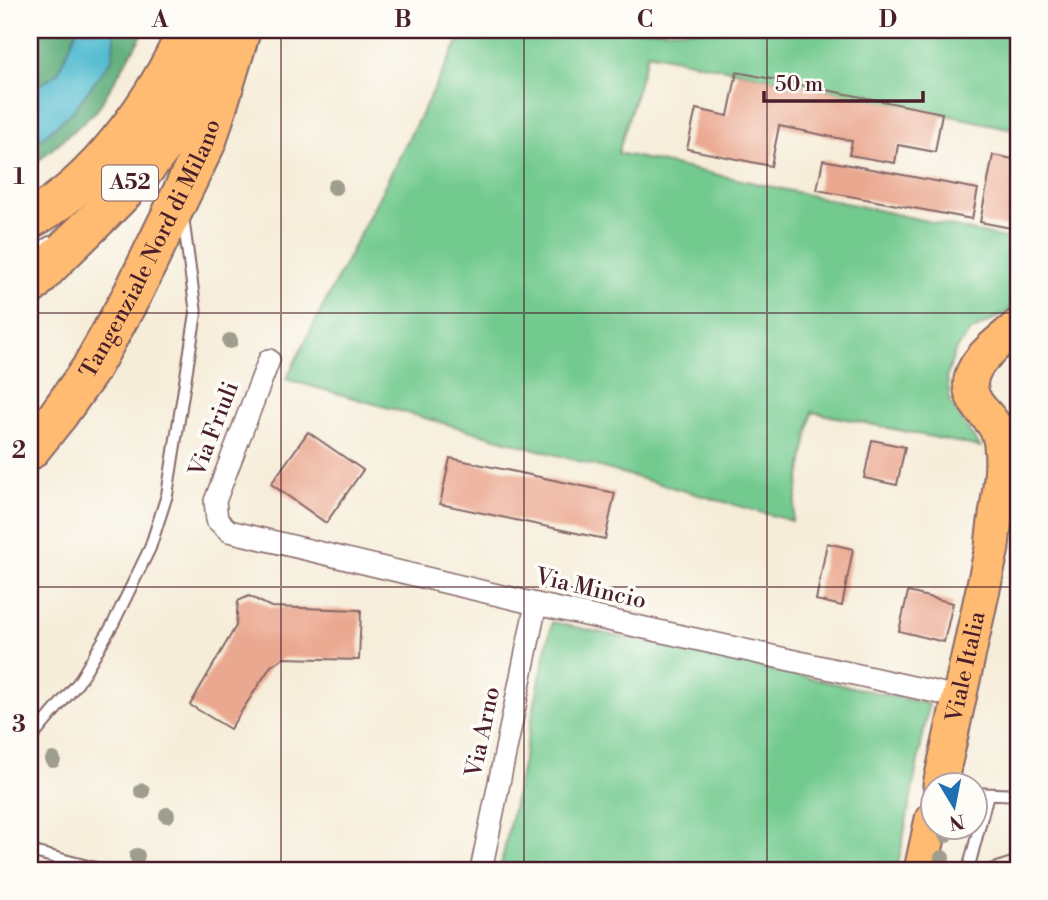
<svg xmlns="http://www.w3.org/2000/svg" width="1048" height="900" font-family="'Libre Bodoni',serif">
<style>
.green{fill:#73ca8f;stroke:#5e745d;stroke-width:2}
.forest{fill:#5eae7a;stroke:#546652;stroke-width:2}
.water{fill:#53bcd0;stroke:#4e6e7e;stroke-width:2}
.building{fill:#eba890}
.lines{fill:none;stroke-linecap:round;stroke-linejoin:round}
.lane-casing{stroke:#866768;stroke-width:14}
.street-casing{stroke:#866768;stroke-width:24}
.primary-casing{stroke:#866768;stroke-width:37}
.highway-casing{stroke:#866768;stroke-width:42}
.lane{stroke:#fff;stroke-width:10}
.street{stroke:#fff;stroke-width:21}
.primary{stroke:#febb71;stroke-width:33}
.highway{stroke:#febb71;stroke-width:38}
.tree{fill:#9f9d8d}
.grid{fill:none;stroke:#4a1f2b;stroke-width:2;stroke-opacity:0.55}
.labels{text-anchor:middle;dominant-baseline:central;stroke-width:7;stroke-linejoin:round;paint-order:stroke}
.shield{fill:#fdfcf7;stroke:#806168;stroke-width:2}
.shield-label{font-size:21px;font-weight:bold;fill:#4a1f2b}
.street-label{font-size:23px;fill:#4a1f2b;stroke:#fdfcf7}
.neatline{fill:none;stroke:#4a1f2b;stroke-width:2.5}
.grid-label{font-size:23px;text-anchor:middle;font-weight:bold;fill:#4a1f2b}
</style>
<rect width="100%" height="100%" fill="#fdfcf7"/>
<filter id="ink" filterUnits="userSpaceOnUse"><feTurbulence type="fractalNoise" baseFrequency=".0143" numOctaves="2"/><feDisplacementMap in="SourceGraphic" scale="14" xChannelSelector="R" yChannelSelector="G"/><feConvolveMatrix kernelMatrix="1 2 1 2 8 2 1 2 1" color-interpolation-filters="sRGB"/></filter>
<filter id="wash" filterUnits="userSpaceOnUse"><feTurbulence type="fractalNoise" baseFrequency=".00686" numOctaves="4" result="noise"/><feDisplacementMap in="SourceGraphic" scale="28" xChannelSelector="R" yChannelSelector="G"/><feGaussianBlur stdDeviation="1.57" result="paint"/><feColorMatrix in="noise" values="0 0 0 0 0 0 0 0 0 0 0 0 0 0 0 0 0 1.4 0 .05"/><feComposite in="paint" operator="in"/></filter>
<g filter="url(#wash)">
<rect width="100%" height="100%" fill="#f6edd9"/>
<g class="green">
<polygon points="459,30 1018,30 1018,130 648,53 618,153 1018,241 1018,294 1009,311 970,332 955,351 947,376 950,403 980,447 812,412 792,521 286,379 459,40"/>
<polygon points="552,622 929,704 897,870 500,870"/>
</g>
<polygon class="forest" points="30,30 145,30 97,110 30,168"/>
<polygon class="water" points="77,30 115,30 112,59 72,112 30,148 30,91 57,74"/>
<g id="blocks">
<g class="building">
<polygon points="737,72 942,113 935,152 898,145 895,163 849,155 852,141 779,126 771,166 687,149 696,109 728,116"/>
<polygon points="993,155 1018,160 1018,189 1011,228 980,222"/>
<polygon points="823,160 978,189 972,219 817,190"/>
<polygon points="308,432 363,470 326,523 271,484"/>
<polygon points="872,440 905,447 897,485 864,478"/>
<polygon points="450,458 615,493 605,539 440,504"/>
<polygon points="827,543 853,549 842,606 816,600"/>
<polygon points="908,592 953,603 944,642 899,631"/>
<polygon points="249,596 271,607 361,610 359,660 284,658 271,666 230,729 190,705 236,626 238,601"/>
<polygon points="1011,857 1018,859 1018,870 987,870 987,865"/>
</g>
</g>
</g>
<g filter="url(#ink)">
<use href="#blocks" fill-opacity="0" stroke="#866768" stroke-width="2"/>
<g class="lines">
<defs>
<g id="lane">
<polyline points="30,253 50,242"/>
<polyline points="30,740 78,683 113,624 150,548 167,495 196,313 183,217"/>
<polyline points="974,793 1018,795"/>
<polyline points="30,851 103,870"/>
<polyline points="968,870 988,794"/>
</g>
<g id="street">
<polyline points="269,360 215,501 217,520 229,531 536,604 958,697"/>
<polyline points="481,870 536,604"/>
</g>
<g id="primary">
<path id="s1" d="M940,785l52,-237c2,-34 13,-69 9,-103 -1,-16 -11,-26 -21,-37 -29,-36 16,-62 38,-82"/>
<polyline points="921,870 932,819"/>
</g>
<g id="highway">
<path d="M30,219c66,-34 128,-122 157,-189"/>
<path d="M30,286c48,-54 122,-109 153,-174 12,-26 19,-55 28,-82"/>
<path id="s2" d="M30,450l28,-35 32,-45 43,-77 74,-152 34,-111"/>
</g>
</defs>
<use href="#lane" class="lane-casing"/>
<use href="#street" class="street-casing"/>
<use href="#primary" class="primary-casing"/>
<use href="#highway" class="highway-casing"/>
<use href="#lane" class="lane"/>
<use href="#street" class="street"/>
<use href="#primary" class="primary"/>
<use href="#highway" class="highway"/>
</g>
<g class="tree">
<circle cx="335" cy="187" r="8"/>
<circle cx="230" cy="341" r="8"/>
<circle cx="53" cy="760" r="8"/>
<circle cx="142" cy="791" r="8"/>
<circle cx="167" cy="815" r="8"/>
<circle cx="946" cy="835" r="8"/>
<circle cx="137" cy="856" r="8"/>
<circle cx="942" cy="858" r="8"/>
</g>
</g>
<path class="grid" d="M281,30v840M524,30v840M767,30v840M30,313h988M30,587h988"/>
<g class="labels">
<rect class="shield" x="102" y="165.5" width="56" height="35" rx="5"/>
<g class="shield-label">
<text x="130" y="183">A52</text>
</g>
<g class="street-label">
<text stroke="none"><textPath href="#s2" startOffset="236">Tangenziale Nord di Milano</textPath></text>
<text transform="translate(214 429) rotate(-69)">Via Friuli</text>
<text transform="translate(591 589) rotate(13)">Via Mincio</text>
<text stroke="none"><textPath href="#s1" startOffset="121">Viale Italia</textPath></text>
<text transform="translate(483 732) rotate(-78)">Via Arno</text>
</g>
</g>
<rect width="1048" height="900" fill="none" stroke="#fdfcf7" stroke-width="77"/>
<g transform="translate(954 806) rotate(170)"><circle r="33" fill="#fdfcf7" stroke="#b5a4a5" stroke-width="2"/>
<path d="M0-5L12 26L0 18L-12 26Z" fill="#1f6fb2"/>
<text y="-10" font-size="19" font-weight="bold" text-anchor="middle" fill="#4a1f2b">N</text>
</g>
<path d="M764 91v10h159v-10" fill="none" stroke="#4a1f2b" stroke-width="3.5"/>
<text x="775" y="91" font-size="21" fill="#4a1f2b" stroke="#fdfcf7" stroke-width="5" paint-order="stroke">50 m</text>
<rect x="38" y="38" width="972" height="824" class="neatline"/>
<g class="grid-label">
<text x="160" y="27">A</text>
<text x="403" y="27">B</text>
<text x="645" y="27">C</text>
<text x="888" y="27">D</text>
<text x="19" y="184">1</text>
<text x="19" y="458">2</text>
<text x="19" y="732">3</text>
</g>
</svg>
